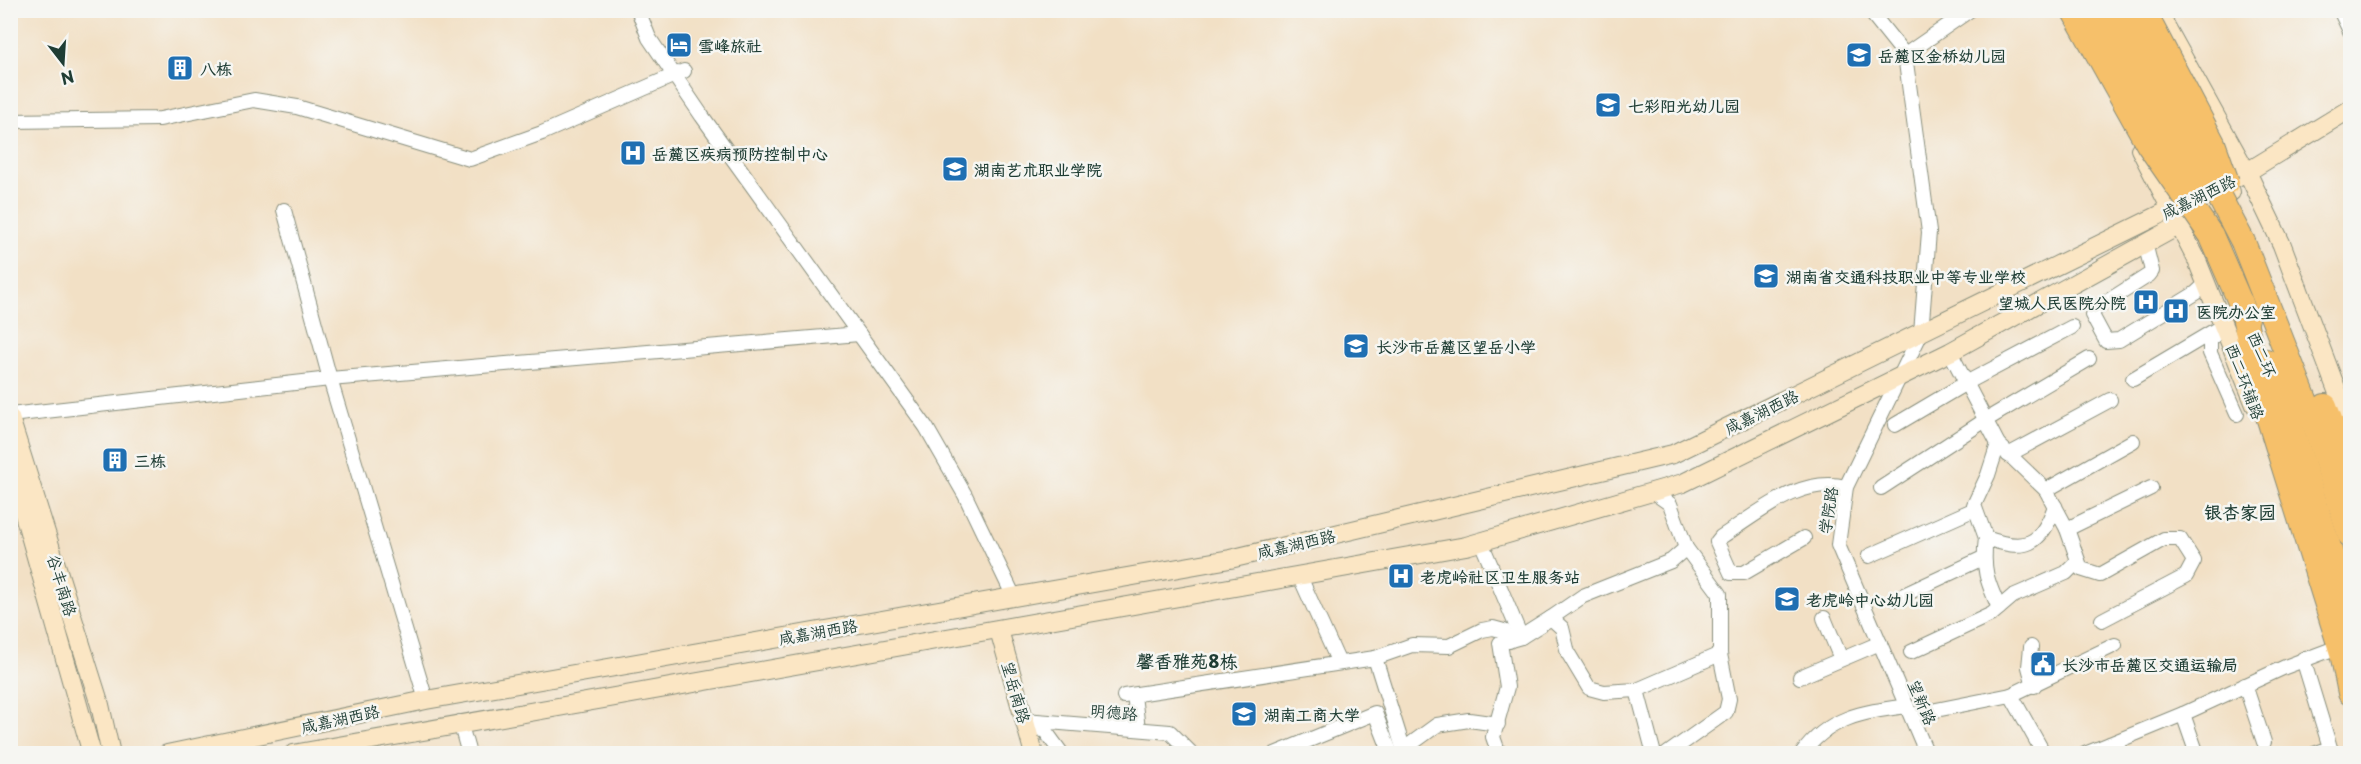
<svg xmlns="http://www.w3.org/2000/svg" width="2361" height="764" font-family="'Playpen Sans','LXGW WenKai TC',sans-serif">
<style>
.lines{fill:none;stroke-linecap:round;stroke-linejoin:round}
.street-casing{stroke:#888e7c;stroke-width:16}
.secondary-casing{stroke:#888e7c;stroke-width:20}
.highway-casing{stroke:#888e7c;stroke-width:26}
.street{stroke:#fff;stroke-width:14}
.secondary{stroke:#fbe6c4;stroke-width:18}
.highway{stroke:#f6c06b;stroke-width:24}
.highway-bridge-casing{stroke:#888e7c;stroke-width:26;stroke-linecap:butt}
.highway-bridge{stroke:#f6c06b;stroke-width:24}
.labels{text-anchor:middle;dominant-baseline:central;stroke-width:5;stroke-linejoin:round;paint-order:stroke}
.poi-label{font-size:16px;font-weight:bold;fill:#1f3d34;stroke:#f6f6f2;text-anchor:start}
.street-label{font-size:16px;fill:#1f3d34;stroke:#f6f6f2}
.neighbourhood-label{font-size:18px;font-weight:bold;fill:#1f3d34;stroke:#f6f6f2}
</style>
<rect width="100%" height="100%" fill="#f6f6f2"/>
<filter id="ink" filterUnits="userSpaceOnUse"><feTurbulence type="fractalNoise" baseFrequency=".0167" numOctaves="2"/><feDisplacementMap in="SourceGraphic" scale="12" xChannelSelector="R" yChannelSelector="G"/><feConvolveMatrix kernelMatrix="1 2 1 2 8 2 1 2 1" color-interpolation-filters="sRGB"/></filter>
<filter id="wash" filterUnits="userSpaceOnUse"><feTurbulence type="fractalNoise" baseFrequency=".008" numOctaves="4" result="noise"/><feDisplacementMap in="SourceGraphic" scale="24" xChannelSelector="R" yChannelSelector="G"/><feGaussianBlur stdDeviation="1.35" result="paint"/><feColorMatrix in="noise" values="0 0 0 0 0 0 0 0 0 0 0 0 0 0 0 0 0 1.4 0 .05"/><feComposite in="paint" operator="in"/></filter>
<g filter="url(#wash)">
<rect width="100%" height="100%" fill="#f2e0c5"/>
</g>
<g filter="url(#ink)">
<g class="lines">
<defs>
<g id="street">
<polyline points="638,10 649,38 702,116 926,427 965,495 1014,597"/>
<polyline points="1869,10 1905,55"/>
<polyline points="2340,10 2350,31"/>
<polyline points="10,121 160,119 254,100 297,107 470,159 542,133 684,71"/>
<polyline points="284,210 330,379 426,700"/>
<polyline points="2145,243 2152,271 2149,275 2094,310 2092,315 2106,341 2119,340 2196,293 2207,283"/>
<polyline points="2220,329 2210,340 2210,353 2237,414"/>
<polyline points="1950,352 1998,444 2046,490 2067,529 2081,569 2100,575 2164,539 2180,539 2194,561 2186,576 2102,620"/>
<polyline points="2133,379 2224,325"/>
<polyline points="10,415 330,379 859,334"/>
<polyline points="1895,425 1966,383 2072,327"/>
<path d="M1998,444l-10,31 -14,30 12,33c39,14 55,8 69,-32"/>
<polyline points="2008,455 2110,400"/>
<polyline points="1881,488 1984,421 2089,359"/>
<polyline points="2046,490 2133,441"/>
<polyline points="1653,492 1670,504 1686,548 1720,594 1720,654 1729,699 1726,712 1667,754"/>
<polyline points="2067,529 2151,488"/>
<path d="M1804,538l-60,35h-13l-14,-31 4,-5c38,-24 78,-61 125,-50"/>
<path d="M1986,538c-4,31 1,43 13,70"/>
<polyline points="1481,542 1521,637"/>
<polyline points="1869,556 1975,509"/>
<polyline points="1300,577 1339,663"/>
<polyline points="1895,599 1983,558"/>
<polyline points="1824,618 1841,659"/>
<polyline points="2031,647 2029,667 2034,686"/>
<polyline points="1911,652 1992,614 2013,596 2066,573 2078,561"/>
<polyline points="1375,658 1412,645 1449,646 1482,630 1493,628 1504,631 1509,641"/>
<polyline points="2303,659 2332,754"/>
<polyline points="1800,677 1880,643"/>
<polyline points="2245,685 2264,742"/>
<polyline points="1637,690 1604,692 1589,688 1568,653 1562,628 1551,618 1583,596 1671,561 1686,548"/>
<polyline points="1134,695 1138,729"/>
<polyline points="1124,696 1375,658 1405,754"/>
<polyline points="2183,714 2285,667 2330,650"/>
<polyline points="1911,715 2011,695"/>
<polyline points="1025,720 1170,732 1192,754"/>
<polyline points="460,722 469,754"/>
<polyline points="1030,723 1046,732 1062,754"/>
<polyline points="1404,749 1437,725 1469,720 1498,724"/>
<polyline points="1275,754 1375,713 1391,754"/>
<polyline points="1499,754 1493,737 1507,687 1500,643 1521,637 1551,618"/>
<polyline points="1654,754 1637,690 1720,654"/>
<path d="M1802,754c27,-38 63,-42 105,-48"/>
<polyline points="1927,754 1838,545 1846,487 1921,333 1929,232 1905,55 1970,10"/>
<polyline points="2044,754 2011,695 2115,645"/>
<polyline points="2085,754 2110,744"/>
<polyline points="2114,754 2110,744 2183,714 2197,754"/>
<polyline points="2314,754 2330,748"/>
</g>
<g id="secondary">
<polyline points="2157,10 2251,180 2282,245 2350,425"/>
<polyline points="2140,149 2196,258 2255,405"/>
<polyline points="10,418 100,705 111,754"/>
<polyline points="10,465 92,754"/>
<polyline points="999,630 1034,754"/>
<polyline points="167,754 426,700 1230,559 1673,454 2247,172 2350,109"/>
<polyline points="293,754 1466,546 1683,483 1950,352 2180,225 2231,192"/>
</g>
<g id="highway">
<polyline points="2211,235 2247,318"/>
<polyline points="2243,242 2315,425 2350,535"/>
<polyline points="2241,303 2262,397 2342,653 2350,693"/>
<polyline points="2266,361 2291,427 2350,614"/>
<polyline points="2325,406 2350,474"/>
</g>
</defs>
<use href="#street" class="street-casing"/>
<use href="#secondary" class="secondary-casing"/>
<use href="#highway" class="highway-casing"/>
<use href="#street" class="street"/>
<use href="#secondary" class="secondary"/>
<use href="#highway" class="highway"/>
<defs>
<g id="highway-bridge">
<polyline points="2073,10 2148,144 2211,235"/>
<polyline points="2097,10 2180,162 2193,194"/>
<polyline points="2121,10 2243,242"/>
<polyline points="2143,10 2213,143 2227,182"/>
</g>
</defs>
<use href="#highway-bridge" class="highway-bridge-casing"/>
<use href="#highway-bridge" class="highway-bridge"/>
</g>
</g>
<defs>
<symbol id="hotel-square" viewBox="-11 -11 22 22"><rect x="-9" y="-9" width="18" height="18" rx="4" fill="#1f6fb2" stroke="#f6f6f2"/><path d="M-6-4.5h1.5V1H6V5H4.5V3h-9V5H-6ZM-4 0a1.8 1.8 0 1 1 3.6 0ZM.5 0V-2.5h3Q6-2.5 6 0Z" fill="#fff"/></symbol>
<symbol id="school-square" viewBox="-11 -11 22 22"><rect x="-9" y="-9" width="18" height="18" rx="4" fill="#1f6fb2" stroke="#f6f6f2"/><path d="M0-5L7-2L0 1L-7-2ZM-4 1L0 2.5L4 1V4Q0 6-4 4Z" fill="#fff"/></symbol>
<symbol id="building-square" viewBox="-11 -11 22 22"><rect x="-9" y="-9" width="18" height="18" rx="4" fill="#1f6fb2" stroke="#f6f6f2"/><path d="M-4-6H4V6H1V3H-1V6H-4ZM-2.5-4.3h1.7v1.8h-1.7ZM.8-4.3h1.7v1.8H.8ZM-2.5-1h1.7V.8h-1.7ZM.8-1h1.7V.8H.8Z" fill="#fff"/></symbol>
<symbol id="hospital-square" viewBox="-11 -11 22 22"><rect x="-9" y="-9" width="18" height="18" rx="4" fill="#1f6fb2" stroke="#f6f6f2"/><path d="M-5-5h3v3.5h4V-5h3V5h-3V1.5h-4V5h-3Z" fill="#fff"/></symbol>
<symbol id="university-square" viewBox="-11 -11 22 22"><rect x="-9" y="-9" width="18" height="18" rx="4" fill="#1f6fb2" stroke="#f6f6f2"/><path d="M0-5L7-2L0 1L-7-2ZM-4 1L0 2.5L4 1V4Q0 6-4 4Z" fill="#fff"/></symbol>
<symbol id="civic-square" viewBox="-11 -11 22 22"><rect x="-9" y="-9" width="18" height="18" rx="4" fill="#1f6fb2" stroke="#f6f6f2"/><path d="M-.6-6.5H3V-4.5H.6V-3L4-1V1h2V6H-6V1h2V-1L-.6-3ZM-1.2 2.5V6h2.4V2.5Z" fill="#fff"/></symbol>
</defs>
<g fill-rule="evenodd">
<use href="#hotel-square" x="664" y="30" width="30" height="30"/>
<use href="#school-square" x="1844" y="40" width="30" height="30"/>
<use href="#building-square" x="165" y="53" width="30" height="30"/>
<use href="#school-square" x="1593" y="90" width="30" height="30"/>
<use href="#hospital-square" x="618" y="138" width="30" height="30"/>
<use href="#university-square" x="940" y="154" width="30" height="30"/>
<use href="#school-square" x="1751" y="261" width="30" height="30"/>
<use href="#hospital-square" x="2131" y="287" width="30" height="30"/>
<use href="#hospital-square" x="2161" y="296" width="30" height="30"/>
<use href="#school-square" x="1341" y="331" width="30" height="30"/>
<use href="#building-square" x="100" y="445" width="30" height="30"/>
<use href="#hospital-square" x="1386" y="561" width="30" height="30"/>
<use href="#school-square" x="1772" y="584" width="30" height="30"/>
<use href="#civic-square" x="2028" y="649" width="30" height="30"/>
<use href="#school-square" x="1229" y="699" width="30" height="30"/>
</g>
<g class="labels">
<g class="poi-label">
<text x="698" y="45">雪峰旅社</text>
<text x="1878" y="55">岳麓区金桥幼儿园</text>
<text x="200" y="68">八栋</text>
<text x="1628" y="105">七彩阳光幼儿园</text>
<text x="652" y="153">岳麓区疾病预防控制中心</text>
<text x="974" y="169">湖南艺术职业学院</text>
<text x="1786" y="276">湖南省交通科技职业中等专业学校</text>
<text x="2126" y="302" text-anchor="end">望城人民医院分院</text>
<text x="2196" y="311">医院办公室</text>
<text x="1376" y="346">长沙市岳麓区望岳小学</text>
<text x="134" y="460">三栋</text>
<text x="1420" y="576">老虎岭社区卫生服务站</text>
<text x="1806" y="599">老虎岭中心幼儿园</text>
<text x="2062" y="664">长沙市岳麓区交通运输局</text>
<text x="1264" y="714">湖南工商大学</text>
</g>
<g class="street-label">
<text transform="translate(2198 196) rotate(-26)">咸嘉湖西路</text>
<text transform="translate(2263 354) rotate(67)">西二环</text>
<text transform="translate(2246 381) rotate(69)">西二环辅路</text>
<text transform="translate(1761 411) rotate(-26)">咸嘉湖西路</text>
<text transform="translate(1827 510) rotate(-81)">学院路</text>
<text transform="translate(1296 543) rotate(-13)">咸嘉湖西路</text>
<text transform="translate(63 585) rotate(73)">谷丰南路</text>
<text transform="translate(818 631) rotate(-10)">咸嘉湖西路</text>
<text transform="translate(1017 692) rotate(74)">望岳南路</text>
<text transform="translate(1923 702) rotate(67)">望新路</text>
<text transform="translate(1114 711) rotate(5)">明德路</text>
<text transform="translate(340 718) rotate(-12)">咸嘉湖西路</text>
</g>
<g class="neighbourhood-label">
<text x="2240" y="511">银杏家园</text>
<text x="1187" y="660">馨香雅苑8栋</text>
</g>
</g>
<rect width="2361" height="764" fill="none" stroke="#f6f6f2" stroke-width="36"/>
<g transform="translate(63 63) rotate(163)" stroke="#f6f6f2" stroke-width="4.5" paint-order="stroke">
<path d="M0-4.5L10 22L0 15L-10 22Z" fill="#1f3d34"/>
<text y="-9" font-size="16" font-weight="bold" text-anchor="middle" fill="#1f3d34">N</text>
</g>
</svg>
